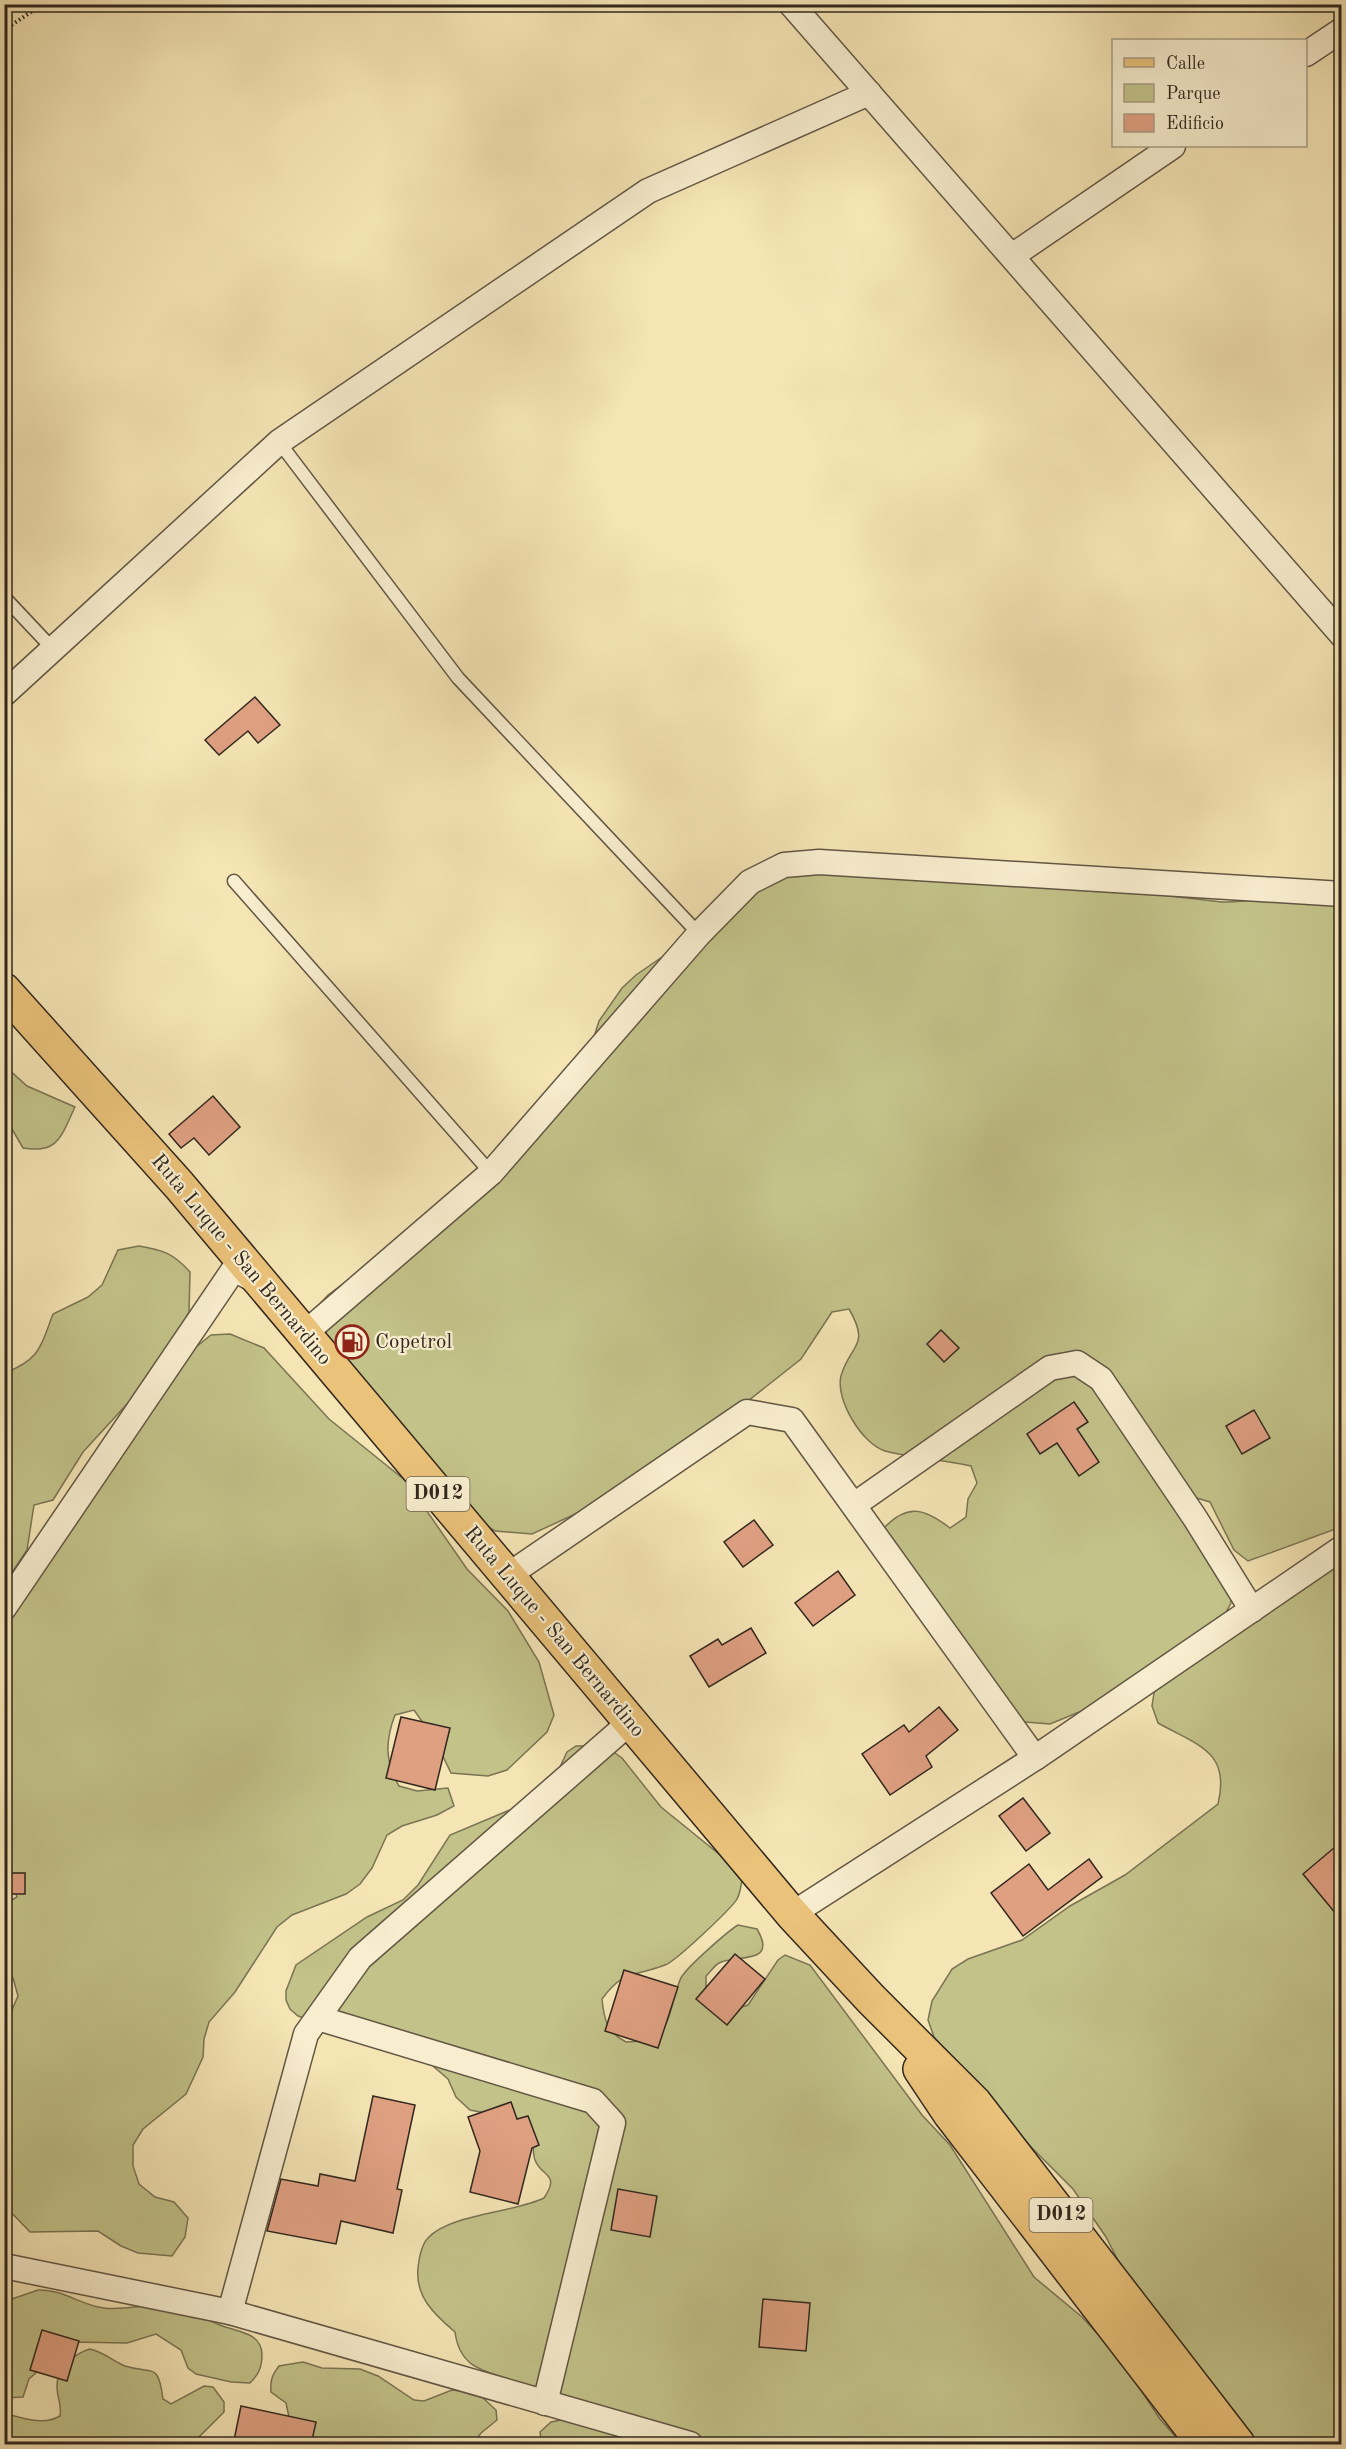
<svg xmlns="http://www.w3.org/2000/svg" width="1346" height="2449" font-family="'Old Standard TT',serif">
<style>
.green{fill:#c2c289;stroke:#7a7454;stroke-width:1.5}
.building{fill:#dfa082;stroke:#31271e;stroke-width:1.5}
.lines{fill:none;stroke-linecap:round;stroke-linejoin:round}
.service-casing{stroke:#625644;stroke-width:15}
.minor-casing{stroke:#625644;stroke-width:27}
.primary-casing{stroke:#31271e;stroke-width:36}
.path{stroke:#31271e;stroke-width:4;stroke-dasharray:1.5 3;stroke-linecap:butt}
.service{stroke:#f8eecf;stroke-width:12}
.minor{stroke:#f8eecf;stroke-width:24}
.primary{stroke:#eac27a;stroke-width:33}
.labels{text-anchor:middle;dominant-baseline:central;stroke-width:4.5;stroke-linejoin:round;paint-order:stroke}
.shield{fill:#f8eecf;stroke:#6d6353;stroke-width:1.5}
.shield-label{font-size:20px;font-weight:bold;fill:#31271e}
.street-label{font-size:21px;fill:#31271e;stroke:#f8eecf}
.poi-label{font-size:21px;fill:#31271e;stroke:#f8eecf;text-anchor:start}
</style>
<rect width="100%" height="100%" fill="#f5e5b5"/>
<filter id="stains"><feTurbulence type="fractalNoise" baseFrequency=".00333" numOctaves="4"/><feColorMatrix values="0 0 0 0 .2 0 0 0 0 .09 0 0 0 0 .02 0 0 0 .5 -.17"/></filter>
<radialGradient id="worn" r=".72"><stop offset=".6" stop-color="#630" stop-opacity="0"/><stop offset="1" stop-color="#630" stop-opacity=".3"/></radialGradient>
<g class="green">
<path d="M808,867l221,13 193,22c40,0 79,-12 119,-11v636l-93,34 -14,-11 -24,-48 -17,-5 39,87 -1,19 -9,17 -138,90 -34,14 -37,-3 -130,-192c24,-26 41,-21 67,-1l16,-11 2,-18 9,-16 -6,-17c-28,-6 -59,-8 -86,-15 -23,-7 -50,-52 -44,-75 9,-32 30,-29 8,-67l-17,3 -31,47 -77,61 -125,83 -67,31 -37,-3 -15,-10 -145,-160 -21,-51 14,-15 15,-11 78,-41 161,-169 17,-53 23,-33 14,-13 52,-36 48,-40z"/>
<path d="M5,1066l22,20 48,21c-14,29 -16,47 -52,41l-18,-31z"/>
<path d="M139,1246c24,4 34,7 51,26l-1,40 -28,50 -11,17 -67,73 -30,48 -19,5 -7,45 -22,33v-210c35,-14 35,-25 48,-59l35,-17 14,-12 16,-35z"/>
<path d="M230,1334l34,14 65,71 77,62 61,88 41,42 31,51 15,53 -7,17 -40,38 -19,6 -37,-3 -16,-33 -21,-30 -19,5c-10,26 -10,47 4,71l18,5 31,-3 6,18 -17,9 -35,11 -15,9 -15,33 -12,16 -14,10 -54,21 -15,12 -42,65 -26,30 -5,17 -1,18 -17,37 -43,35 -10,16v21l6,18 16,13 19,5 14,16 -3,19 -13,19 -34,-3 -17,-7 -23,-15 -68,1 -25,-26v-20l6,-16 -7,-5 1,-150 6,-3 7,-16 -5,-18 -9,-6 1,-68 12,-7 -6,-17 -7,-5v-260l177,-256 30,-24z"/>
<path d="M1341,1564v880h-96l-121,-172 -18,-35 -33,-48 -41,-41 -98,-111 -6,-17 4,-19 20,-32 16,-10 54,-19 48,-34 55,-31 93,-71c13,-53 -21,-59 -60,-81l-6,-17 3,-19 123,-90z"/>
<path d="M576,1746h29l17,12 39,49 69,56 12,17c-1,6 -2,14 -5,19 -5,9 -62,63 -72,66 -31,12 -41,4 -63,34 2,21 5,33 24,43l30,-2c16,-20 15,-37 24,-60 3,-10 47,-48 58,-55l19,4c22,37 -23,25 -38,34 -4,2 -9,9 -13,13v18l24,17 18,-6 30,-45 7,-5 25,10 112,150 28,30 84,132 48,40 37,40 41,62 22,25h-640l-2,-12 11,-10 19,-4c-14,-10 -27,-22 -42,-31 -31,-17 -67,-10 -73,-55 -20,-17 -40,-35 -37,-64 1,-9 3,-23 10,-30 22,-24 85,-25 116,-40 17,-25 -3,-21 -9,-38 -2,-5 -2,-14 -2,-20l-26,-23 -37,-7 -14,-13 -8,-18 -28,-24 -37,-14 -85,-25 -8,-7 -4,-9v-9l10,-26 71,-48 36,-17 15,-15 32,-50 86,-36 15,-13 16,-34z"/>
<path d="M38,2290c25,-1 42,15 66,18 22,3 47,-6 69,-2 17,3 32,13 47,19 17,7 41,7 42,29 0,13 -3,20 -12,29l-19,-1 -35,-8 -8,-6 -7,-18 -25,-16 -29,9 -56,-1 -42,37 -6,18 -18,1 -1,-99 5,1z"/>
<path d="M90,2349c16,4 22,12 35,17 28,9 33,-5 38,33l8,5 33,-18 9,1 11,15v10l-25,25 -2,7h-192l-1,-31c19,5 39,13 56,3 2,-11 -3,-19 -3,-29 -1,-18 18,-34 33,-38z"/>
<path d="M303,2362l19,6 38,1 18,7 36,24 10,1 28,-11 20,2 10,5 14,13 1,10 -16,13 -8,11h-155l-10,-2 -18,-20 -4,-19 -15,-11c-1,-11 1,-17 8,-26z"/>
</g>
<g class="building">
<polygon points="255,697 280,725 258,743 248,731 219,755 205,740"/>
<polygon points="213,1096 240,1127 209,1155 194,1138 181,1148 169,1134"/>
<polygon points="941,1330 959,1348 944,1362 927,1344"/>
<polygon points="1074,1402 1088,1422 1077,1429 1099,1462 1079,1476 1057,1443 1040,1454 1027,1434"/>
<polygon points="1254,1410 1270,1438 1242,1454 1226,1426"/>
<polygon points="754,1520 773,1545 743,1567 724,1542"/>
<polygon points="838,1571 855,1595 813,1626 795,1603"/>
<polygon points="751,1628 766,1653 709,1687 690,1656 718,1639 722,1645"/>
<polygon points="939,1707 958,1730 926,1756 932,1767 890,1795 862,1754 904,1725 909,1732"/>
<polygon points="401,1717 450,1728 435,1790 386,1778"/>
<polygon points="1023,1798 1050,1833 1026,1851 999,1816"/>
<polygon points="1341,1842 1341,1920 1303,1874"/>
<polygon points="1089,1859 1102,1877 1023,1936 991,1893 1029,1864 1048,1890"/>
<rect x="4" y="1873" width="21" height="21"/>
<polygon points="735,1954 765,1979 727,2025 696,1999"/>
<polygon points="624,1970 678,1987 658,2048 605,2031"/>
<polygon points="373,2096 415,2105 397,2189 402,2190 393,2233 341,2221 336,2244 267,2231 281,2179 318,2186 320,2174 355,2181"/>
<polygon points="511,2102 517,2119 528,2116 539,2145 532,2148 518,2204 470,2192 480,2151 468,2117"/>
<polygon points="618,2189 657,2196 650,2237 611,2230"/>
<polygon points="763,2299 810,2303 806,2351 759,2347"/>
<polygon points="42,2330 79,2341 67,2381 30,2370"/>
<polygon points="241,2406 316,2422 311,2445 233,2445"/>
</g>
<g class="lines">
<defs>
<g id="service">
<polyline points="279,442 458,678 699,934"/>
<polyline points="4,597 52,648"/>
<polyline points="234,881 491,1173"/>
</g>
<g id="minor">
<polyline points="791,4 1342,635"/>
<polyline points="1306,54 1342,30"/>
<polyline points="1012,256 1173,146"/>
<polyline points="4,694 279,442 648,191 869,93"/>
<polyline points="304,1334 491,1173 699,934 750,882 784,865 819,862 1342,894"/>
<polyline points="854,1505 1050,1368 1077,1363 1101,1379 1195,1518 1252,1610"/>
<polyline points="507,1576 747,1412 792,1420 1035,1758"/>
<polyline points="4,1608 234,1269 258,1282"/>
<polyline points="792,1914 1035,1758 1342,1548"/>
<polyline points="318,2018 593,2101 613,2123 545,2403"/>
<polyline points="4,2266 230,2312 690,2444"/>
<polyline points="230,2312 306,2034 360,1958 620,1731 635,1728"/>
</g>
<g id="primary">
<polyline points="4,990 179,1185 792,1914 871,1999 975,2103 1238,2444"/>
<polyline points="920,2069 950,2114 1204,2444"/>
</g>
</defs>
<use href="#service" class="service-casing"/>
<use href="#minor" class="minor-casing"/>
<use href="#primary" class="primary-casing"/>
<polyline class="path" points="4,30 43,4"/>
<use href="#service" class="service"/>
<use href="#minor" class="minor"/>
<use href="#primary" class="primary"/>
</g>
<defs>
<symbol id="fuel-ring" viewBox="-11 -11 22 22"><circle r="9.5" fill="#f8eecf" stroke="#8f2418" stroke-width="1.5"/><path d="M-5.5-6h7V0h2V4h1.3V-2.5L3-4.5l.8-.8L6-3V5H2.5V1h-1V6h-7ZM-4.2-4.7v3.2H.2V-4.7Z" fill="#8f2418"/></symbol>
</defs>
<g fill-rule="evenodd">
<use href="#fuel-ring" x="333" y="1323" width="38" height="38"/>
</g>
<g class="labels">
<g class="shield">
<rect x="406.5" y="1477" width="63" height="34" rx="4.5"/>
<rect x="1029.5" y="2198" width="63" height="34" rx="4.5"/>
</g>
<g class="shield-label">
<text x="438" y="1494">D012</text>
<text x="1061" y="2215">D012</text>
</g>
<g class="street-label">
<text transform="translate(241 1260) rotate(50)">Ruta Luque - San Bernardino</text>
<text transform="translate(554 1632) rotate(50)">Ruta Luque - San Bernardino</text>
</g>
<g class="poi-label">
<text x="375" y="1342">Copetrol</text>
</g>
</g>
<rect width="1346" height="2449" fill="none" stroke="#f5e5b5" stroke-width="24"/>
<rect x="6" y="6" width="1334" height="2437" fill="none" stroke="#31271e" stroke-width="3"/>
<rect x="12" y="12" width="1322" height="2425" fill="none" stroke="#31271e" stroke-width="1.5"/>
<rect x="1112" y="39" width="195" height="108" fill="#f8eecf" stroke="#a89e88" stroke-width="1.5"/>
<rect x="1124" y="58" width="30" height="9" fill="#eac27a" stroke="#a89e88" stroke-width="1.5"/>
<text x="1166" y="69" font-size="18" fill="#31271e">Calle</text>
<rect x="1124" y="84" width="30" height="18" fill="#c2c289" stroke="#a89e88" stroke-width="1.5"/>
<text x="1166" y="99" font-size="18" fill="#31271e">Parque</text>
<rect x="1124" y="114" width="30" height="18" fill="#dfa082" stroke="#a89e88" stroke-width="1.5"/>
<text x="1166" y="129" font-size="18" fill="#31271e">Edificio</text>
<rect width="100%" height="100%" filter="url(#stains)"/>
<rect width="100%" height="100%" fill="url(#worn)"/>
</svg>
